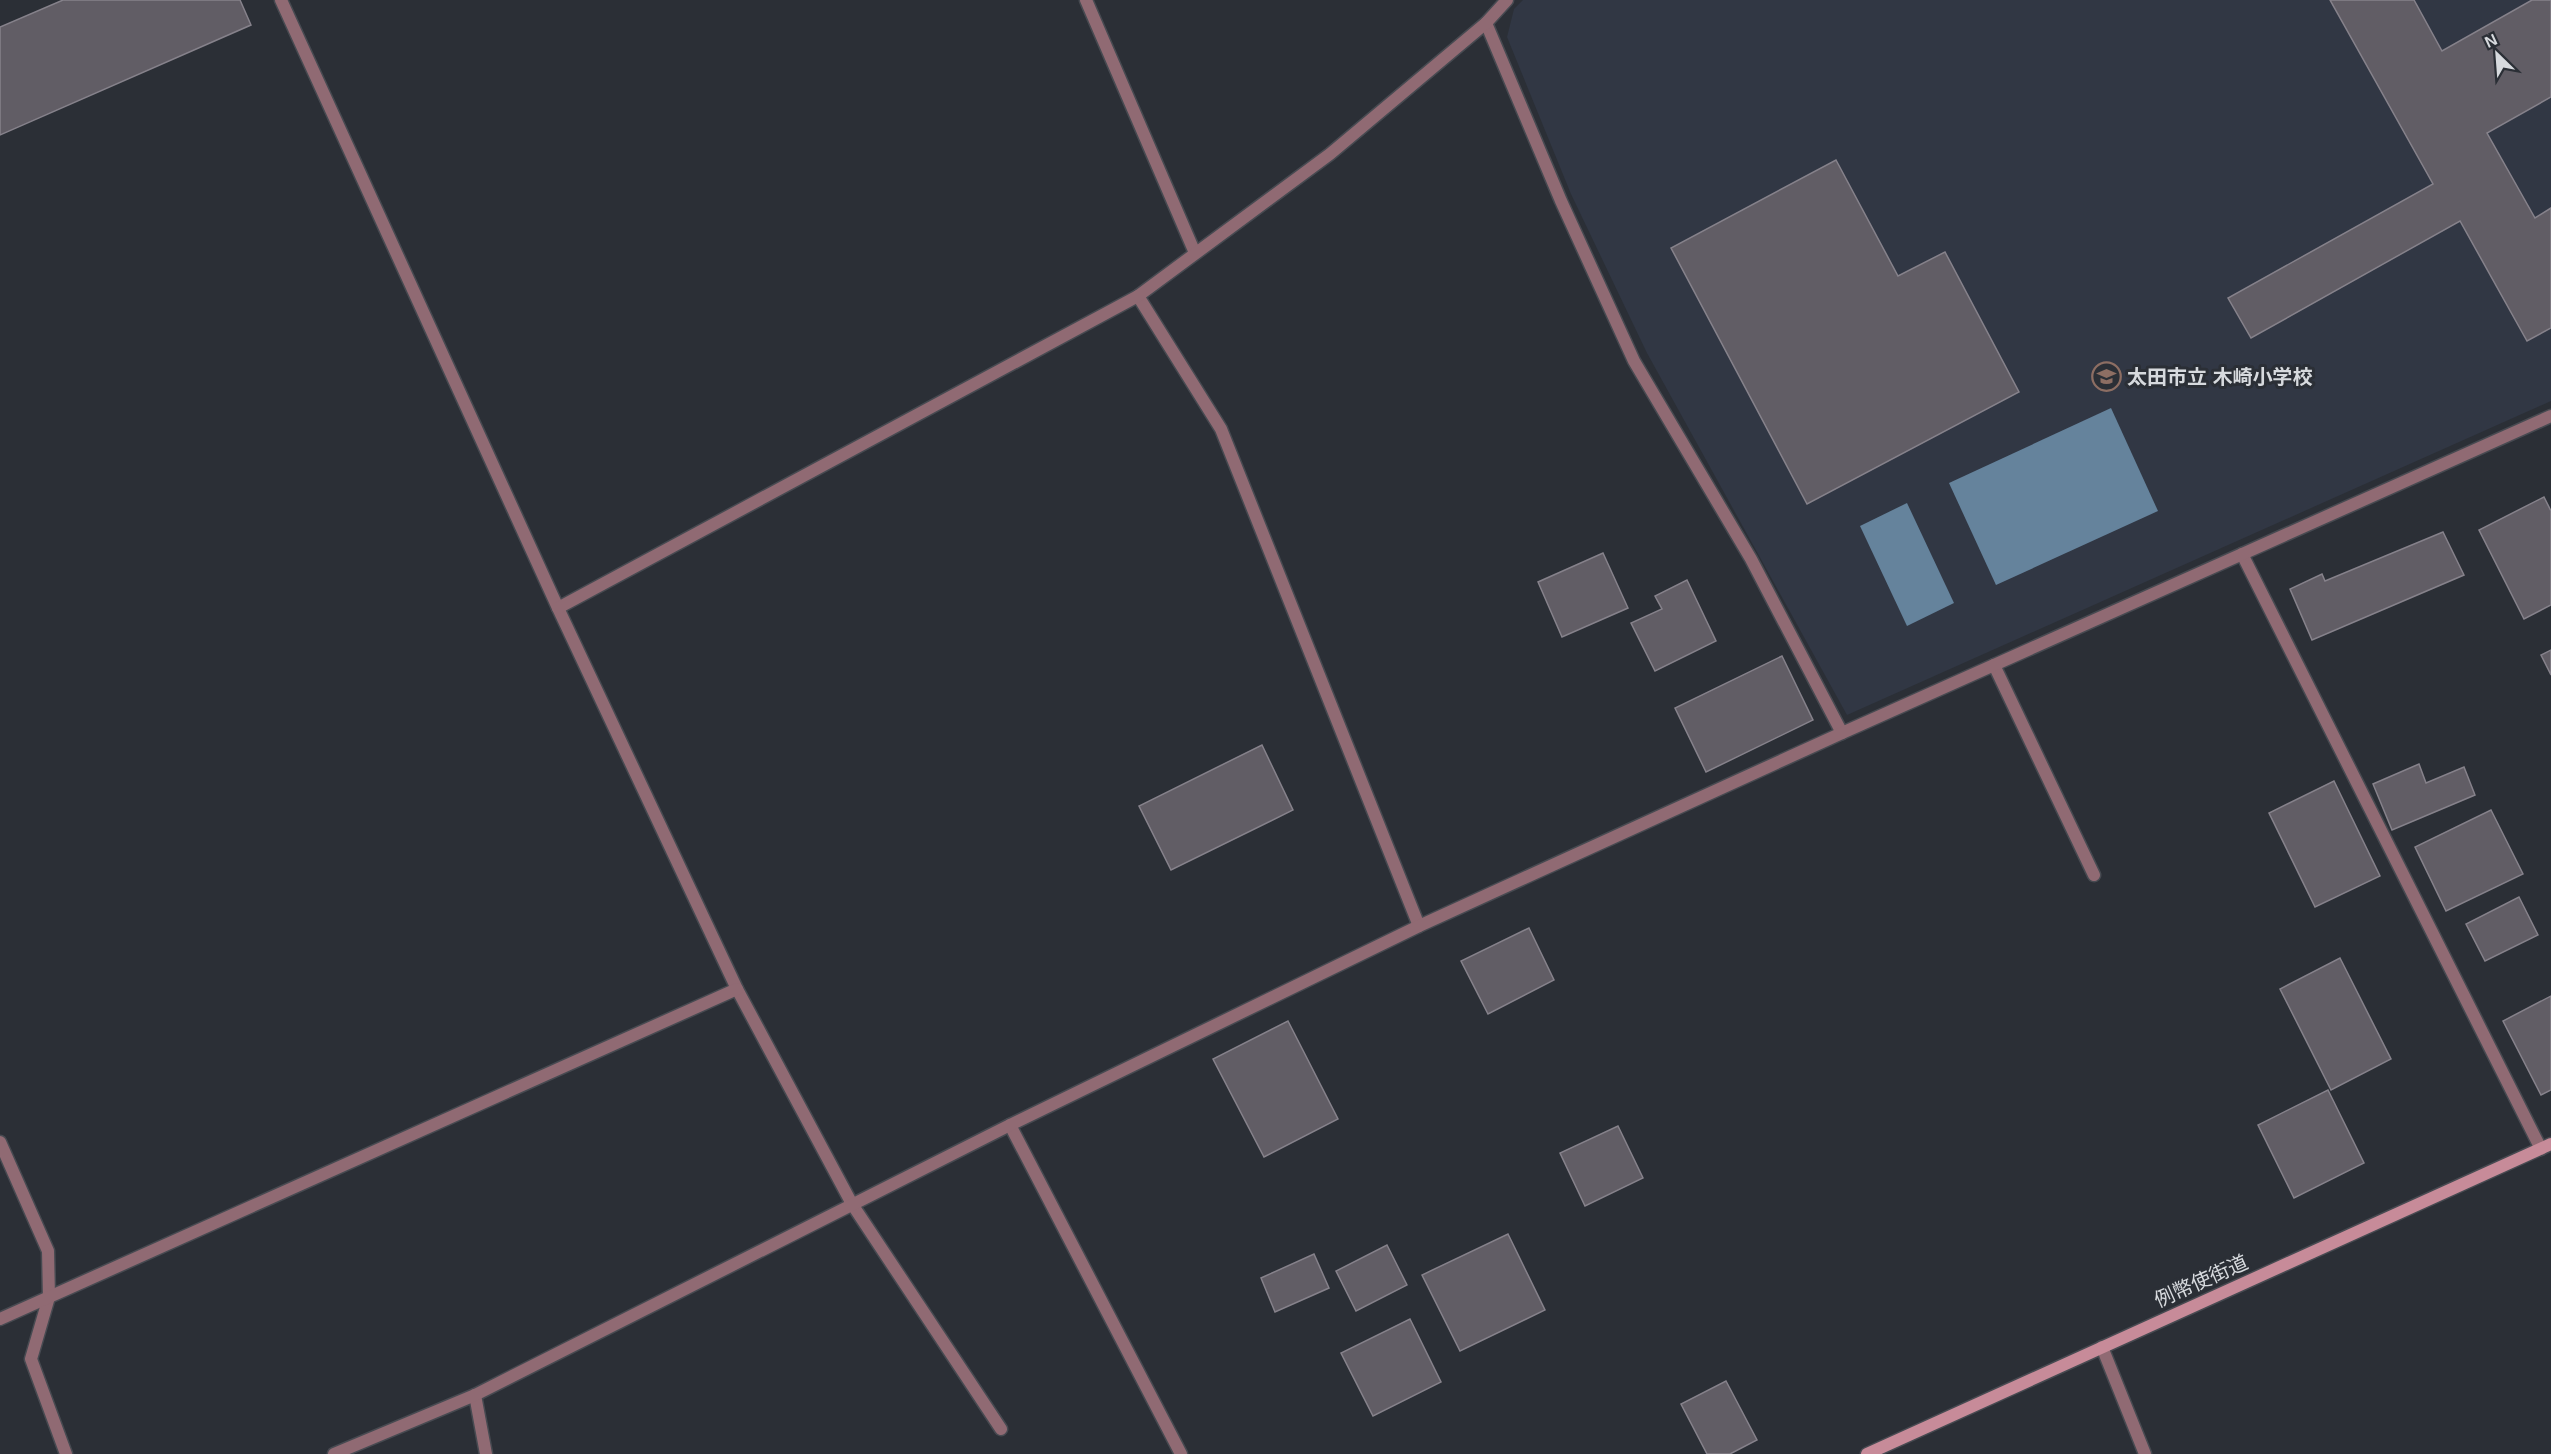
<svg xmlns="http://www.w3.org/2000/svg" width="2551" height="1454" font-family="Helvetica,'Noto Sans JP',sans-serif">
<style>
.built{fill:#313744}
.water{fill:#65839c}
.building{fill:#615d65;stroke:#86828b;stroke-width:1.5}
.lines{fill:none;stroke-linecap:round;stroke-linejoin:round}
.lane-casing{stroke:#474a51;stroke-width:15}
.street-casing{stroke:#474a51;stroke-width:15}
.secondary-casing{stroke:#474a51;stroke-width:15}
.lane{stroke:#906a73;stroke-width:12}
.street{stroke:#906a73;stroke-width:12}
.secondary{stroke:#c78b99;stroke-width:12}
.labels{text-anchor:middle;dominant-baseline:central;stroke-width:6;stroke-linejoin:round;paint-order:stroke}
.poi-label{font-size:20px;font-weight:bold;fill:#d7dade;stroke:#2b2f36;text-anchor:start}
.street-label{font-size:20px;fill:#d7dade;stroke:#2b2f36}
</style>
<rect width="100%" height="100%" fill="#2b2f36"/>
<polygon class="built" points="1523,0 2551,0 2551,401 1847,715 1647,353 1571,194 1507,37 1514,9"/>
<g class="water">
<polygon points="2111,408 2158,511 1996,585 1949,483"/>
<polygon points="1907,503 1954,603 1907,626 1860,526"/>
</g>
<g class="building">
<polygon points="63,0 240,0 251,25 0,135 0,27"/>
<polygon points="2330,0 2414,0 2442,51 2532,0 2551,0 2551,97 2487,133 2535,218 2551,208 2551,328 2527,341 2460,221 2251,338 2228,298 2433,184"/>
<polygon points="1836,160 1898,276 1945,252 2019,392 1807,504 1671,248"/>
<polygon points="2544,497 2551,511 2551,605 2524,619 2479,530"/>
<polygon points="2443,532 2464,575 2312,640 2290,589 2322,574 2325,581"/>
<polygon points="1603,553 1628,608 1562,637 1538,582"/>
<polygon points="1687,580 1716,641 1655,671 1631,623 1662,609 1655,596"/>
<polygon points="2551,650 2551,675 2541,655"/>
<polygon points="1782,656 1813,720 1706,772 1675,708"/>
<polygon points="1262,745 1293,810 1171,870 1139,806"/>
<polygon points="2419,764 2426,783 2464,767 2475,795 2392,830 2373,784"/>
<polygon points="2334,781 2380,876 2315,907 2269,813"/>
<polygon points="2491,810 2523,874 2446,911 2415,847"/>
<polygon points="2519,897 2538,935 2485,961 2466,924"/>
<polygon points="1529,928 1554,980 1488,1014 1461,961"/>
<polygon points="2340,958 2391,1059 2331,1090 2280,989"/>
<polygon points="2551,996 2551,1090 2541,1095 2503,1021"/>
<polygon points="1288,1021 1338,1119 1264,1157 1213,1059"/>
<polygon points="2328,1090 2364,1163 2294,1198 2258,1125"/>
<polygon points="1618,1126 1643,1178 1585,1206 1560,1153"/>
<polygon points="1508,1234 1545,1310 1460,1351 1422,1275"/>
<polygon points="1387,1245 1407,1285 1356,1311 1336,1271"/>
<polygon points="1314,1254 1329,1288 1275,1312 1261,1278"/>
<polygon points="1410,1319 1441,1382 1373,1416 1341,1353"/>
<polygon points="1726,1381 1757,1440 1730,1454 1707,1454 1681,1404"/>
</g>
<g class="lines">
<defs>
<polyline id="lane" points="1994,665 2094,875"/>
<g id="street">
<polyline points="281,0 558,608 737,989 852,1204 1001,1429"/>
<polyline points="1086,0 1195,253"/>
<polyline points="1486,23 1561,201 1634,361 1751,559 1842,733"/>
<polyline points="1138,296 1221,429 1419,926"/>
<polyline points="2242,554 2541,1149"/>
<polyline points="558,608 1138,296 1330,154 1486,23 1507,0"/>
<polyline points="1010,1125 1181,1454"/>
<polyline points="0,1142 48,1251 49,1297 31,1359 66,1454"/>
<polyline points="0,1319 737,989"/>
<polyline points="2102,1347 2145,1454"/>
<polyline points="475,1395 486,1454"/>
<polyline points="334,1454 475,1395 1010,1125 1419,926 1842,733 2551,416"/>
</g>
<polyline id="secondary" points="1867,1454 2551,1144"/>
</defs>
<use href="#lane" class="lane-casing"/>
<use href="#street" class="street-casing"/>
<use href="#secondary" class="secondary-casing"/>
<use href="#lane" class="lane"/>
<use href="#street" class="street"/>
<use href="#secondary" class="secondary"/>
</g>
<defs>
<symbol id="school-ring" viewBox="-11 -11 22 22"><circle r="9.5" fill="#2b2f36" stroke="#8d6e63" stroke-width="1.5"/><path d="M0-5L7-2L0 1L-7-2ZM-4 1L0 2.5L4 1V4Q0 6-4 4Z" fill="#8d6e63"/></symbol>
</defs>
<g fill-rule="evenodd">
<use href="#school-ring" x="2090" y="360" width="33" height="33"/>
</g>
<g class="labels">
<g class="poi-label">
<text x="2127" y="377">太田市立 木崎小学校</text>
</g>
<g class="street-label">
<text transform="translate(2201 1281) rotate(-24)">例幣使街道</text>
</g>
</g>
<g transform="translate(2497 54) rotate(335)" stroke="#2b2f36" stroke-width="4.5" paint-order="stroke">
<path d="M0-4.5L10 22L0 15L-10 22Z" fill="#d7dade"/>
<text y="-9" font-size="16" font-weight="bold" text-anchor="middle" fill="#d7dade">N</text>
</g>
</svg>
